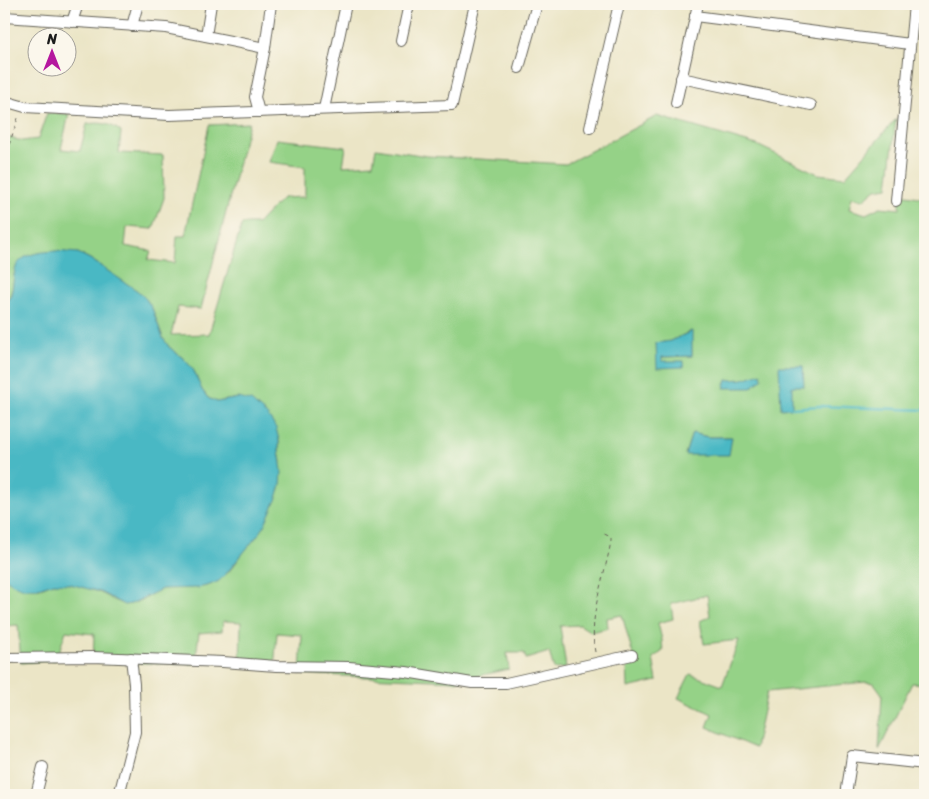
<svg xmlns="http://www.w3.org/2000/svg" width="929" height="799" font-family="Sriracha,sans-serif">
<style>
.green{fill:#95d287;stroke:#587752;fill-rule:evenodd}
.water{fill:#4ab8c4;stroke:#336a70}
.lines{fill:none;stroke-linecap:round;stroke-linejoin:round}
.stream{stroke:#4ab8c4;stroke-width:2.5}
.minor-casing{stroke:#646258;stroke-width:12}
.path{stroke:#646258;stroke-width:1;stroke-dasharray:4 4;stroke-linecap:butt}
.minor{stroke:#fff;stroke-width:10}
</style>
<rect width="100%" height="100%" fill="#fbf7ec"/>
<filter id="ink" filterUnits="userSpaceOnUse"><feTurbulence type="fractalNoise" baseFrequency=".02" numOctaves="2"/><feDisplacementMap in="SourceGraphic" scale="10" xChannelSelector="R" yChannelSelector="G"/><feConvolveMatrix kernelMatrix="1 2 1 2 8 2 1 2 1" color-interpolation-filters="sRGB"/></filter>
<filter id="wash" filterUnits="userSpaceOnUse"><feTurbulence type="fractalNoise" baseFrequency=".0096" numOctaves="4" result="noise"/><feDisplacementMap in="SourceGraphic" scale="20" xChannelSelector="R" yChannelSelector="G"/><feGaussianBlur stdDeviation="1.12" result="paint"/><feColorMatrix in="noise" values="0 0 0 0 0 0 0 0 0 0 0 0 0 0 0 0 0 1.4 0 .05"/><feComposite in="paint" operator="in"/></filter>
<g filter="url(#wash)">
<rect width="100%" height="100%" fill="#ebe5c6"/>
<path class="green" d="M47,113l22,1 -8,35 19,2 7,-27c13,-2 24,-1 34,8l-2,21 44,2 1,43 -11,31 -26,-2 -2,19 26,5 -3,9 27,3 2,-27h8l24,-111 40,-2 -48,186 -23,-2 -7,28 38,-1 33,-110h15l25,-26 23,-1v-30l-36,-5 8,-23 69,8 -3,19 30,-2 3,-16 51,8 139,8 91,-48 100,29 61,29 27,3 51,-58 -8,68 -12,2 -13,11 -11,-3 -3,12 17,5 14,-7 20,2v-15l25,4v486l-13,-1 -33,67 3,-56 -8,-11 -8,-1 -99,10 -12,56 -48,-21 5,-13 -34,-16 12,-24 32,12 17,-46 -35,4 -4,-23 10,-5 -3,-21 -36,9 2,15 -15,4 4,17 1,11 -10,7 4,23 -29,7 -1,-24 8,-2 -13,-47 -15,3 1,10 -17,4 -11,-7 -20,1 6,42 -12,1 -5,-17 -23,7 -2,-6h-17l2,16 -53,12 -156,-7 2,-39 -25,-2 -3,35 -34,-3 1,-43 -18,-1 -1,10 -23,2 -4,31 -102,-2 1,-28 -28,-3 -10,29 -35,3 -3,-38 -14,1v-48c11,7 23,12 36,10 5,-1 10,-5 14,-5 5,-1 11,0 16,1 10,2 23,5 33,10 6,3 13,8 20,10 11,3 28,-11 38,-15 12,-4 27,0 39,-2 30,-4 36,-30 55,-48l26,-77 -2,-12v-10l-41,-42 -21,4 -9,-4 -6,-8 -18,-31 -15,-12 -6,-9 -11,-30 -6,-9 -47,-34 -9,-6 -12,-6 -63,16c-2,13 -1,25 -11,35v-168l18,5 16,-2zM691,331l1,25 -30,1v4l-6,-18 15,-2zM692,433l16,4h23l-46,17z"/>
<g class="water">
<path d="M55,251l23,2 12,6 48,32 8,8 6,9 11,30 6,9 15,12 9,10 9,21 6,8 9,4 21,-4 13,3 17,15 8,12 3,12v10l3,21 -1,14 -4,13 -15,32 -36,44 -7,7 -9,4 -12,3 -36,1 -31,15 -7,1 -24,-13 -30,-8 -16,-1 -16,5h-14l-11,-4 -9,-6v-274c7,-6 8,-12 9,-21 1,-5 1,-11 3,-16 6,-14 26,-15 39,-16z"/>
<polygon points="692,331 692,356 662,357 662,361 684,361 684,367 657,368 656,343 671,341"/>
<polygon points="779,366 803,366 804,386 792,386 792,408 781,409"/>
<polygon points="761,373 762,379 751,388 724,388 727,380 743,379"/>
<polygon points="692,433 708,437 732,437 729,455 685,455"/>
</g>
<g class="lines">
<polyline class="stream" points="792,408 819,406 925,410"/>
</g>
</g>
<g filter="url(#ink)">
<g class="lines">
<defs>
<g id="minor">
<polyline points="695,16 910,44"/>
<polyline points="4,17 166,28 265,48"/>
<polyline points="72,22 78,4"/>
<polyline points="132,26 138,4"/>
<polyline points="206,36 211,4"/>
<polyline points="401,41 409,4"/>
<polyline points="519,68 537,4"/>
<polyline points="681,78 811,105"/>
<polyline points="4,101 25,107 169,115 452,105 475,4"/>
<polyline points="676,103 698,4"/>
<polyline points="324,109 346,4"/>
<polyline points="259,112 255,97 265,48 271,4"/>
<polyline points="590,128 619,4"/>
<polyline points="896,201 914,4"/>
<polyline points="4,658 93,657 223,662 276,666 349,667 406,672 472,683 506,683 632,655"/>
<polyline points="36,795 43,767"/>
<polyline points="119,795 135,732 134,684 131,658"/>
<polyline points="846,795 852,756 925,764"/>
</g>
</defs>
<use href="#minor" class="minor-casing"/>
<g class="path">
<polyline points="4,160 19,115"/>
<path d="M595,652c-7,-37 10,-75 16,-111v-4l-9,-4"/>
</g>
<use href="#minor" class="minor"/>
</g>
</g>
<rect width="929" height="799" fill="none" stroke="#fbf7ec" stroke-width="20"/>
<g transform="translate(52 52)"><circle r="24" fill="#fbf7ec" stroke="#a29f99"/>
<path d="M0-4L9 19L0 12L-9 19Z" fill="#b5179e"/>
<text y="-8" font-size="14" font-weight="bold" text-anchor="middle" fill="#1c1c1c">N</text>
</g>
</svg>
